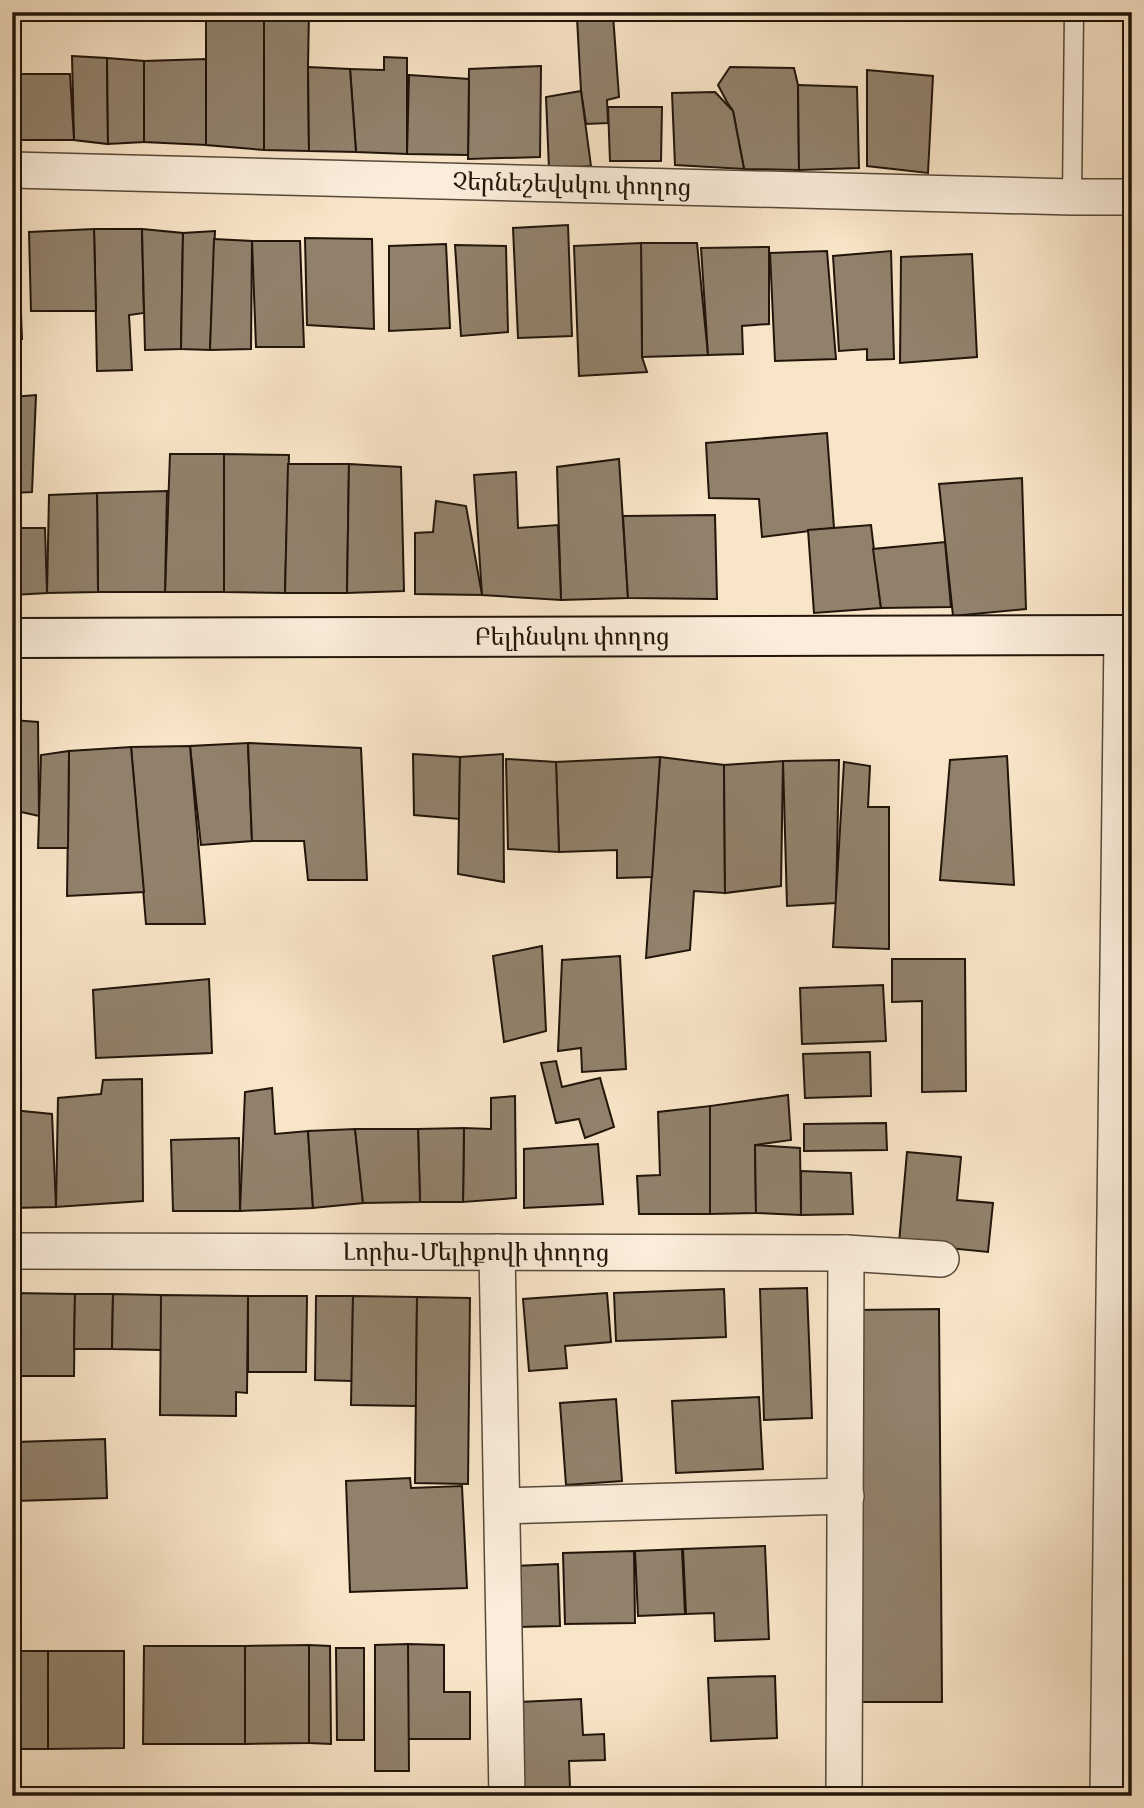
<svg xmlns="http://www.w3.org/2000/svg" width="1144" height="1808" font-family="'IM FELL Double Pica','Noto Serif Armenian',serif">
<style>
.building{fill:#91816c;stroke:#21150a;stroke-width:2}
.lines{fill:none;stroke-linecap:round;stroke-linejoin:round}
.lane-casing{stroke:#574939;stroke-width:21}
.street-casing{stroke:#574939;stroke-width:38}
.secondary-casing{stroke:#21150a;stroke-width:42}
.lane{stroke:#faeddb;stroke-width:18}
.street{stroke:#faeddb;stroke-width:35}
.secondary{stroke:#faeddb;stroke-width:38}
.labels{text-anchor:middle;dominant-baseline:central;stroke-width:5;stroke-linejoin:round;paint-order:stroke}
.street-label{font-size:24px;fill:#21150a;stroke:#faeddb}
</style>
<rect width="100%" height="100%" fill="#f8e4c7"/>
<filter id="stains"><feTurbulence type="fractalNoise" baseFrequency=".00286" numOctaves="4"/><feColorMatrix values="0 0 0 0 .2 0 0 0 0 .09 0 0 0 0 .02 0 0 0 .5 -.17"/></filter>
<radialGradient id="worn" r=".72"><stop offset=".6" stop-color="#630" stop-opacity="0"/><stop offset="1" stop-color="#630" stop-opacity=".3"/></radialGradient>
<g class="building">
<polygon points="206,12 264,13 264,150 206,145"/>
<polygon points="309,12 308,67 309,151 264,150 264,13"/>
<polygon points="1128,12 1132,12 1132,133 1127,133"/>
<polygon points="613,15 619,97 607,100 608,123 586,124 581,91 577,18"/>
<polygon points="72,56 107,58 108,144 74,140"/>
<polygon points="384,57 407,58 407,154 356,152 350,69 384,70"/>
<polygon points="107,58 144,61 144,142 108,144"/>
<polygon points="206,59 206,145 144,142 144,61"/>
<polygon points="541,66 540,157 468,159 469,69"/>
<polygon points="308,67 350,69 356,152 309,151"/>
<polygon points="730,67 794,68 798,85 799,170 744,169 733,111 727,102 718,85"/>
<polygon points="867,70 933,76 928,173 867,166"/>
<polygon points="12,74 70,74 74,140 12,140"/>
<polygon points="409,75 469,79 468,155 407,154"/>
<polygon points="798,85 857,87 859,168 799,170"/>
<polygon points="581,91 591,166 549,169 546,97"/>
<polygon points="715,92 733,111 744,169 675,165 672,93"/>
<polygon points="608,107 662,107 661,161 610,161"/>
<polygon points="12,211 17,211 22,339 12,339"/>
<polygon points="568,225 572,336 518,338 513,228"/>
<polygon points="94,229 142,229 144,313 129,315 132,370 97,371"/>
<polygon points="94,229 96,311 31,311 29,232"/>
<polygon points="142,229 183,233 181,349 145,350"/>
<polygon points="215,231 210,350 181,349 183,233"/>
<polygon points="305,238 372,239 374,329 307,325"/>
<polygon points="214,239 252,241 251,349 210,350"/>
<polygon points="252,241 300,241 304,347 256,347"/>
<polygon points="641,243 697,243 708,355 642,357"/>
<polygon points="641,243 642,357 647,372 579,376 574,246"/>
<polygon points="446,244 450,328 389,331 389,246"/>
<polygon points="455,245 506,246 508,332 461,336"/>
<polygon points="769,247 769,324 742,326 743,354 708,355 701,248"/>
<polygon points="827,251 836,359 775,361 770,253"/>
<polygon points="891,251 894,359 867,360 867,349 839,351 833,256"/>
<polygon points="972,254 977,357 900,363 901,257"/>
<polygon points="36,395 32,492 12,493 12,397"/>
<polygon points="827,433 834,528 762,537 759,499 709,498 706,443"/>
<polygon points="170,454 224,454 224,592 165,592"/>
<polygon points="224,454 289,455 285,593 224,592"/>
<polygon points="619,459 628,598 561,600 557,467"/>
<polygon points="288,464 349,464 347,593 285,593"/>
<polygon points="349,464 401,467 404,591 347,593"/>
<polygon points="516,472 518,528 558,525 561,600 482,595 474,475"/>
<polygon points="1022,478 1026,609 953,616 939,484"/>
<polygon points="167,491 165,592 98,592 97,493"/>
<polygon points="97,493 98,592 47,593 49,495"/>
<polygon points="436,501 466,506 482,595 415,594 415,533 433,532"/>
<polygon points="715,515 717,599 628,598 623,516"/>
<polygon points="871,525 881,608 814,613 808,530"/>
<polygon points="12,528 45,528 47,593 13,595"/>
<polygon points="945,542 951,607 881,608 873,549"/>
<polygon points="12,720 38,722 39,816 12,810"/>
<polygon points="248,743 252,841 201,845 190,746"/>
<polygon points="248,743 361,748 367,880 308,880 304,841 252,841"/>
<polygon points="190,746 205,924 146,924 131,747"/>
<polygon points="131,747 144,892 67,896 69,751"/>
<polygon points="69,751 68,848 38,848 41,755"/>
<polygon points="413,754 460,757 459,819 414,815"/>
<polygon points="503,754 504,882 458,874 460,757"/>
<polygon points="1007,756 1014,885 940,880 950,760"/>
<polygon points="660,757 724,765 725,893 694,891 690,950 646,958"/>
<polygon points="660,757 652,877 617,878 617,850 559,852 556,762"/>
<polygon points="506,759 556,762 559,852 508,849"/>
<polygon points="839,760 836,903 787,906 783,761"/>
<polygon points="783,761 781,886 725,893 724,765"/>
<polygon points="844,762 870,766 868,807 889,807 889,949 833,947"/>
<polygon points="542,946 546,1031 504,1042 493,956"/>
<polygon points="620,956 626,1069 582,1072 581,1048 558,1051 562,960"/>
<polygon points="892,959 965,959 966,1091 922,1092 922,1001 892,1002"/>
<polygon points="209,979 212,1053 96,1058 93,990"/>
<polygon points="883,985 886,1041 802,1044 800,988"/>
<polygon points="870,1052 871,1096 805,1098 803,1054"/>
<polygon points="556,1061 562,1087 600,1078 614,1127 585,1138 579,1119 556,1123 541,1063"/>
<polygon points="142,1079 143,1201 56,1207 58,1098 101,1094 103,1080"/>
<polygon points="272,1088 275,1134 308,1131 313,1208 240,1211 245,1092"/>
<polygon points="788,1095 791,1140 755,1145 756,1213 710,1214 710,1106"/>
<polygon points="515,1096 516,1198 463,1202 464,1128 491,1129 491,1098"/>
<polygon points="710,1106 710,1214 639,1214 637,1176 660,1175 658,1112"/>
<polygon points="12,1110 52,1114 56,1207 12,1208"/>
<polygon points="886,1123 887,1150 804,1151 804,1124"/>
<polygon points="464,1128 463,1202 420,1202 418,1129"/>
<polygon points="355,1129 363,1203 313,1208 308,1131"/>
<polygon points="355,1129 418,1129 420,1202 363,1203"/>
<polygon points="239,1138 240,1211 173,1211 171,1140"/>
<polygon points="598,1144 603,1204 524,1208 524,1149"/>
<polygon points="755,1145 800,1148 801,1215 756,1213"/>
<polygon points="907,1152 961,1157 957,1200 993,1203 988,1252 899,1243"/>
<polygon points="801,1171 851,1173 853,1214 801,1215"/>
<polygon points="807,1288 812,1418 764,1420 760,1289"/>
<polygon points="724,1289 726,1337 616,1341 614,1293"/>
<polygon points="12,1293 75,1294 74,1376 12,1376"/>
<polygon points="607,1293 611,1342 565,1346 567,1368 529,1371 523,1299"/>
<polygon points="75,1294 113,1294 112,1349 74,1349"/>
<polygon points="113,1294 161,1295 161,1350 112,1349"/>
<polygon points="161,1295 248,1296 247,1393 236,1392 236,1416 160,1415"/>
<polygon points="248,1296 307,1296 306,1372 248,1372"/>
<polygon points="316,1296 353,1296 352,1381 315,1380"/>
<polygon points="353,1296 417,1297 416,1406 351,1405"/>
<polygon points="417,1297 470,1298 468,1484 415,1483"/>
<polygon points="939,1309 942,1702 856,1702 854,1310"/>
<polygon points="759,1397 763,1469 676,1473 672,1401"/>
<polygon points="616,1399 622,1481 566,1485 560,1403"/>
<polygon points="105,1439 107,1498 17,1501 16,1442"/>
<polygon points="410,1478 411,1488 462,1486 467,1588 350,1592 346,1481"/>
<polygon points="765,1546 769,1639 715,1641 714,1613 686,1614 683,1549"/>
<polygon points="682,1549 685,1614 638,1616 635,1551"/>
<polygon points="634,1551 635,1623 565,1624 563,1553"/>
<polygon points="558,1564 560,1626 517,1627 515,1566"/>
<polygon points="408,1644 444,1645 444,1692 470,1692 470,1739 408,1739"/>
<polygon points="408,1644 409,1771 375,1771 375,1645"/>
<polygon points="309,1645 330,1646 331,1744 309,1743"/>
<polygon points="309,1645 309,1743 245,1744 245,1646"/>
<polygon points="144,1646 245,1646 245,1744 143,1744"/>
<polygon points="336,1648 364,1648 364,1740 337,1740"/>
<rect x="12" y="1651" width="36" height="98"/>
<polygon points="48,1651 124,1651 124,1748 48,1749"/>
<polygon points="775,1676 777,1738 711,1741 708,1678"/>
<polygon points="581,1699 583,1735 604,1734 605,1760 569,1761 570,1788 524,1790 520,1702"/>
</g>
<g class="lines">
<defs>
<polyline id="lane" points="1072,197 1074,12"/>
<g id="street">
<path id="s1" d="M12,170l1060,27h60"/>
<path id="s2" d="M12,1251l834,2 95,6"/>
<polyline points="497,1252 507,1796"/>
<polyline points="502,1506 846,1496"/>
<polyline points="844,1796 846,1253"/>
<polyline points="1108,1796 1122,635"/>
</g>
<g id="secondary">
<path id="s3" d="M12,638l1120,-3"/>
</g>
</defs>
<use href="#lane" class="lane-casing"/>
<use href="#street" class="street-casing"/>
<use href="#secondary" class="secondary-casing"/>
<use href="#lane" class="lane"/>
<use href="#street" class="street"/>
<use href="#secondary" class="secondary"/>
</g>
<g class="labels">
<g class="street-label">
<text stroke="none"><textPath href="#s1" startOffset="560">Չերնեշեվսկու փողոց</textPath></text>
<text stroke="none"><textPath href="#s3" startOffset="560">Բելինսկու փողոց</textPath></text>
<text stroke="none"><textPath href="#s2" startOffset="464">Լորիս-Մելիքովի փողոց</textPath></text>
</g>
</g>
<rect width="1144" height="1808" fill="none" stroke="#f8e4c7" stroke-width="42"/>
<rect x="14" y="14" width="1116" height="1780" fill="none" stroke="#21150a" stroke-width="3.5"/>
<rect x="21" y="21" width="1102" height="1766" fill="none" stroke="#21150a" stroke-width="2"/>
<rect width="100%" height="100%" filter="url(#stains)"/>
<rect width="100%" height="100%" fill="url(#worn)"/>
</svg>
